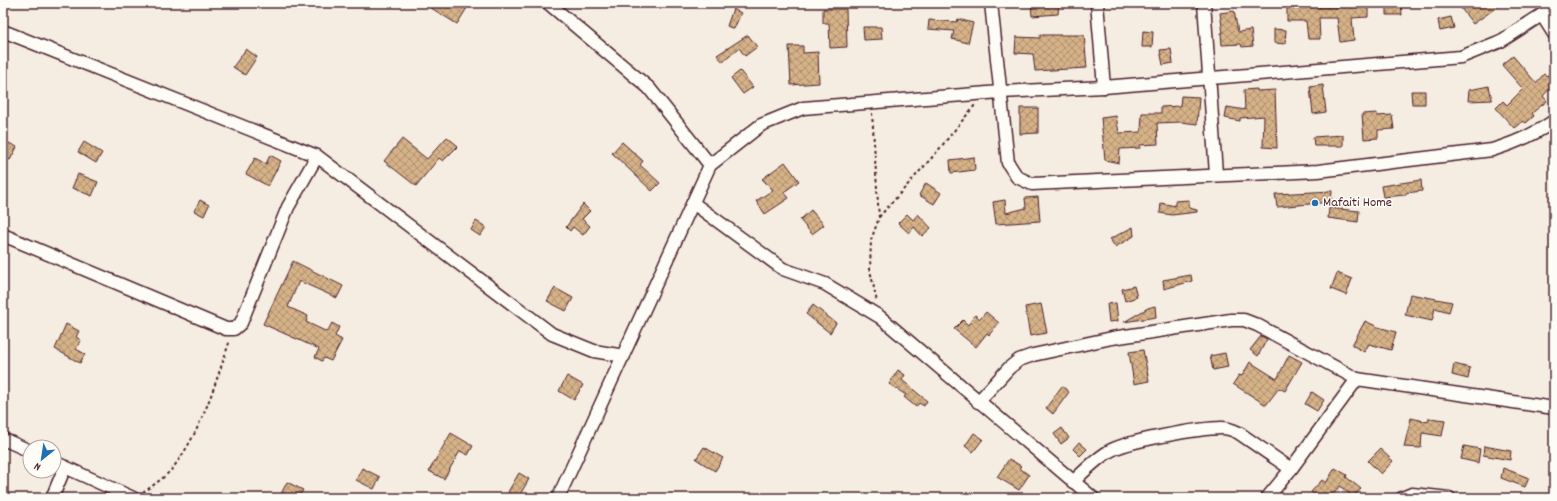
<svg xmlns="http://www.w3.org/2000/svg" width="1557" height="501" font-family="Dekko,sans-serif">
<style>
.building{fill:url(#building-cross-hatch);stroke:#4a1f2b}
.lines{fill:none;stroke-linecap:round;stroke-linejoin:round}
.minor-casing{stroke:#4a1f2b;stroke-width:15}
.path{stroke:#4a1f2b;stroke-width:2;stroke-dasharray:3 3;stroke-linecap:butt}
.minor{stroke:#fdfcf7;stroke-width:12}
.poi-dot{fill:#1f6fb2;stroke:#fdfcf7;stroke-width:1.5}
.labels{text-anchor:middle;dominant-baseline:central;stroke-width:3;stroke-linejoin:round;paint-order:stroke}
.poi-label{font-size:14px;fill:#4a1f2b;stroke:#fdfcf7;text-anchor:start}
</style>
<defs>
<pattern id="building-cross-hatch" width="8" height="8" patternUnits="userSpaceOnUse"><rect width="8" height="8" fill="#d5b287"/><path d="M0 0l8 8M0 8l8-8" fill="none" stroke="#af906f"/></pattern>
</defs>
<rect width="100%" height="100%" fill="#f5ede1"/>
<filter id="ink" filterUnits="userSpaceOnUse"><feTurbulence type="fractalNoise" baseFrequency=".025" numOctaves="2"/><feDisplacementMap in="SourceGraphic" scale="8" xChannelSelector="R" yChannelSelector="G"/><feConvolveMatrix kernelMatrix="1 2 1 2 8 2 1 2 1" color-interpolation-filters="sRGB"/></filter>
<g filter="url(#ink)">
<g class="building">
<polygon points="423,3 470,3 457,24"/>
<polygon points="1031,3 1059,3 1058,14 1032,16"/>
<polygon points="1318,3 1318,7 1338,7 1339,3 1368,3 1368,17 1352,18 1354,40 1340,42 1337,18 1319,18 1320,39 1308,39 1306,21 1287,21 1287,4"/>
<polygon points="1387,3 1401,3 1402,15 1387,15"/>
<polygon points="1457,3 1503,3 1473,24"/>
<polygon points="733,9 741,13 734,29 727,26"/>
<polygon points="823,9 846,9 847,47 830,48 829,23 823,23"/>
<polygon points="1234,11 1238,32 1251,30 1253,46 1242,47 1241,44 1222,45 1221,33 1223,33 1220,13"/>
<polygon points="1451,17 1454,28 1440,31 1438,20"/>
<polygon points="958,19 973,23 968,43 952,39 954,31 928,29 929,20 957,22"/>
<polygon points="863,27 881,27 882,39 864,40"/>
<polygon points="1274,29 1286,30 1285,44 1274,43"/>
<polygon points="1143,31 1153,32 1152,47 1142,47"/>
<polygon points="748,35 757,47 745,56 739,48 723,62 717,55"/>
<polygon points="1040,35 1084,35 1087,68 1035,71 1033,54 1015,53 1016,37 1040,38"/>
<polygon points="789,46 803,46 803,53 818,52 819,83 791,85"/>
<polygon points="246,49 257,57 245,75 233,67"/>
<polygon points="1171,49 1173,63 1163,65 1160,50"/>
<polygon points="1513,56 1536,83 1544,74 1547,76 1554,68 1554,84 1543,96 1547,101 1532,113 1534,116 1526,123 1523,121 1514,128 1496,108 1503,101 1507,105 1523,89 1502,65"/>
<polygon points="740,71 753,87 743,94 731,78"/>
<polygon points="1323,85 1326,112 1313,114 1310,87"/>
<polygon points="1489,86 1492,100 1468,101 1469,90"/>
<polygon points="1257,89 1257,91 1275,90 1277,148 1263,147 1264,116 1240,118 1240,121 1225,118 1227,107 1245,110 1244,90"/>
<polygon points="1411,91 1425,91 1425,104 1412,104"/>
<polygon points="1181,96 1199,97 1197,124 1181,122 1157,123 1158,144 1140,145 1140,148 1120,149 1119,163 1105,160 1101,118 1116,116 1119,133 1141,132 1142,113 1161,113 1161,107 1180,106"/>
<polygon points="1020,108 1038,108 1038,133 1020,134"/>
<polygon points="1377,113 1377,116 1392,115 1394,129 1378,130 1378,138 1364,139 1362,114"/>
<polygon points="1343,135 1343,146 1314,146 1313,137"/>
<polygon points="447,137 458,146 443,161 439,158 416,186 384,161 402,139 427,159"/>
<polygon points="3,140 17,147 10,160 3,157"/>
<polygon points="84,142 102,153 96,163 78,152"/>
<polygon points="622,142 643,161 640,165 660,183 652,191 612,153"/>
<polygon points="270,155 281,161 268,186 246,174 255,158 266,164"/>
<polygon points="974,157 975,170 951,173 950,160"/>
<polygon points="785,162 799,181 784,192 789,198 765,214 756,201 773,190 762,179"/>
<polygon points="78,174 98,182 92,196 72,188"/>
<polygon points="1421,180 1422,191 1406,193 1406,195 1383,197 1381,186"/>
<polygon points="926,183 941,193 934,204 919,195"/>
<polygon points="1332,191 1331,202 1277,207 1275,194"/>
<polygon points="1038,197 1040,221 996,224 993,202 1005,200 1006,213 1026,208 1025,198"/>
<polygon points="200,200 209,205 204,216 194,211"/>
<polygon points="1189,200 1189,208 1197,210 1197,212 1172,215 1160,213 1161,203 1175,206 1175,201"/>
<polygon points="583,204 590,211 582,219 590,226 583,235 573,227 570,231 566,227"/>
<polygon points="1329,208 1359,211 1358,222 1328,218"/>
<polygon points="811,210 824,225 812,234 800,220"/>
<polygon points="907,214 913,220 918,214 931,228 922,236 914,227 909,233 898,223"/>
<polygon points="476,221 486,227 480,236 471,230"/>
<polygon points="1133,227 1134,236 1115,247 1110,239"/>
<polygon points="293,261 343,286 337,298 299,281 288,307 308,316 306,322 327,332 332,323 339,327 335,336 342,340 331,361 324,358 322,361 315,357 319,349 263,324"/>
<polygon points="1337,273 1352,279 1346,295 1331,289"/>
<polygon points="1191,275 1192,281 1164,289 1163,280"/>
<polygon points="1134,286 1137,297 1125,301 1122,289"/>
<polygon points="555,288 573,298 566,311 547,301"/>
<polygon points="1410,294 1452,302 1449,312 1435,308 1432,321 1405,315"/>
<polygon points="1116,303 1118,321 1109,322 1107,304"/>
<polygon points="1041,304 1047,333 1030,336 1025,307"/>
<polygon points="813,305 836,323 830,333 806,314"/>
<polygon points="1155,306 1156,317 1124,322 1148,308"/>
<polygon points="986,312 999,323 989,335 987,333 976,347 954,329 963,320 968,325 975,315 980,319"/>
<polygon points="1365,321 1378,327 1396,332 1391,350 1369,344 1364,352 1352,345"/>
<polygon points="66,324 79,331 76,337 81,340 76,349 85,354 80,363 55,349"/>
<polygon points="1261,336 1267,339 1258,356 1250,350"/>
<polygon points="1143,350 1149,381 1134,384 1129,352"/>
<polygon points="1225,353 1228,367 1213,370 1210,356"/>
<polygon points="1289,355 1302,362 1285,391 1279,388 1266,405 1233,384 1239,375 1242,376 1250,362 1277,379"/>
<polygon points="1454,364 1470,368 1468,379 1452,375"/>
<polygon points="898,370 905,375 902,380 927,401 924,406 919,403 916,407 904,397 906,395 889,384"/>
<polygon points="567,376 583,385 574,400 559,391"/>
<polygon points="1062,386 1069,392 1053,414 1046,408"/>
<polygon points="1312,392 1324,400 1317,411 1305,404"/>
<polygon points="1411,418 1428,422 1429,418 1445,420 1442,436 1422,433 1421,448 1404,447"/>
<polygon points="1062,428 1069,438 1061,444 1054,434"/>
<polygon points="451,433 473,446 468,455 460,451 444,479 429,471"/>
<polygon points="974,433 983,439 973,452 965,446"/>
<polygon points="1079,442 1087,449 1080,456 1073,449"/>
<polygon points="1464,446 1480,449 1478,463 1461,459"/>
<polygon points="1484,446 1511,451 1510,460 1483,455"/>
<polygon points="704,447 723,458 715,471 696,459"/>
<polygon points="1380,449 1393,461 1381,474 1368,461"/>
<polygon points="1009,459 1021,466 1019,468 1029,475 1019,490 997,477"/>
<polygon points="362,468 380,477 374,489 356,480"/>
<polygon points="1335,468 1347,475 1346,477 1361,489 1353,497 1340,486 1330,498 1318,498 1311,492 1322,480 1326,483"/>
<polygon points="1503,468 1529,478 1525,487 1501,478"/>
<polygon points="519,473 529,479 518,498 508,492"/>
<polygon points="287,482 303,490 298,498 279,498"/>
</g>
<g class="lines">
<defs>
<g id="minor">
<polyline points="548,3 649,88 710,165"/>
<path d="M991,3l17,160 9,14 15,7 286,-13 174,-21c23,-7 42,-15 62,-29"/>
<polyline points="1097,3 1104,87"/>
<polyline points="1204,3 1216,174"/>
<polyline points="1542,15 1554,34"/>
<polyline points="3,31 317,156 552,334 594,351 624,356"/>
<polyline points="693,203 783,269 825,284 880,317 1093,498"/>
<polyline points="3,235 226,329 234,329 241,323 288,207 317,156"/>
<polyline points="978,402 1009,368 1019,360 1033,355 1112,338 1231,320 1244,320 1257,325 1357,379"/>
<polyline points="3,439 30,451"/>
<polyline points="54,462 133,498"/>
<path d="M1073,482c11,-11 22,-22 35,-30 16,-11 93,-24 114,-24 6,0 11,2 17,5l52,36"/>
<polyline points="52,498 65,467"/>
<polyline points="558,498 710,165 761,125 803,108 1000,92 1104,87 1461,57 1501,41 1554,7"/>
<polyline points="1267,498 1291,469 1357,379 1554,408"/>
<polyline points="1402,498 1412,494 1449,498"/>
</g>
</defs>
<use href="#minor" class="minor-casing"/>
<g class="path">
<polyline points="872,113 879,218 871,240 870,270 877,302"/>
<polyline points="879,217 936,153 975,105"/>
<path d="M143,493c10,-8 21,-15 29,-24 30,-38 43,-85 58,-129"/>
</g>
<use href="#minor" class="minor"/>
</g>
</g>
<circle class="poi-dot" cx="1315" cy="203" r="4"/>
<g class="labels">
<g class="poi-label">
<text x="1323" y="203">Mafaiti Home</text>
</g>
</g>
<rect width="1557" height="501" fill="none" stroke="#fdfcf7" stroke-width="16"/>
<rect x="8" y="8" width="1541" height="485" fill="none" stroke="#4a1f2b" stroke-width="1.5" filter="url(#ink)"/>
<g transform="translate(42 459) rotate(210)"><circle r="19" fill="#fdfcf7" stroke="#b5a4a5"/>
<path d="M0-3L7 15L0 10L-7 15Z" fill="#1f6fb2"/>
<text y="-6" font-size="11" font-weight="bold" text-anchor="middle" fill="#4a1f2b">N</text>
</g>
</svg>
